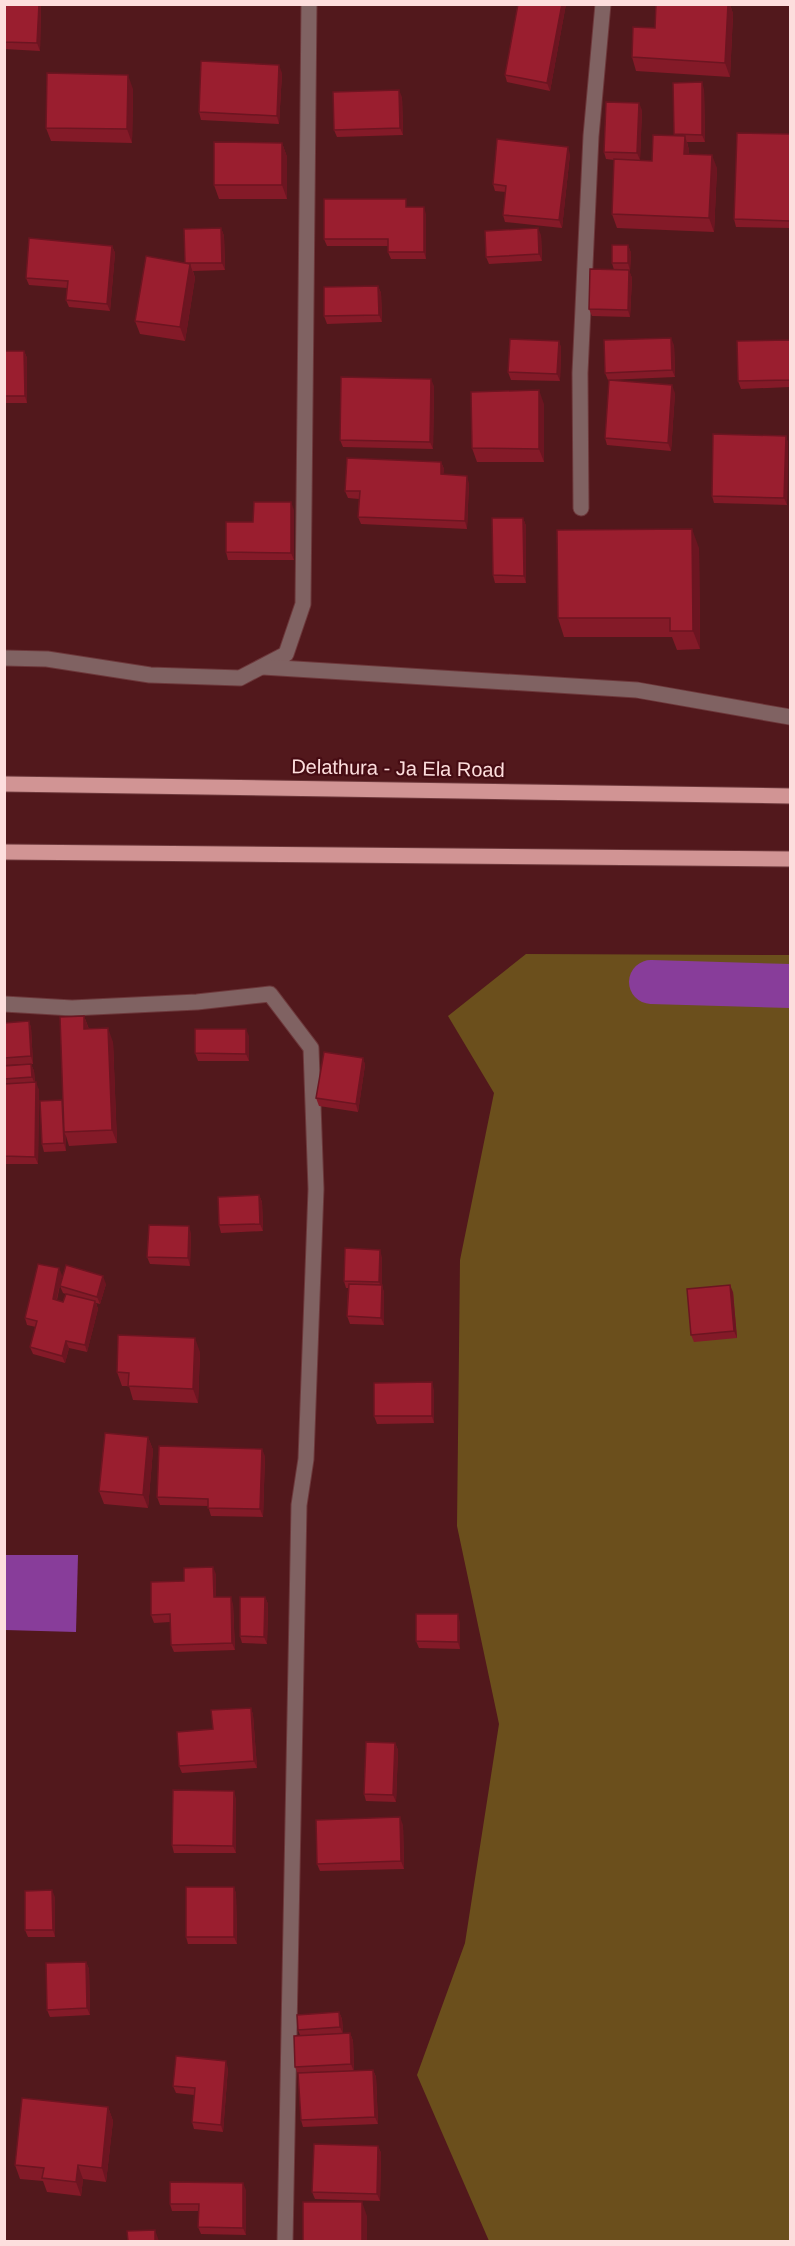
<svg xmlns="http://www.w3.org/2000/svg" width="795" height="2246" font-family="Arial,sans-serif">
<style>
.green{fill:#6b4f1c}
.water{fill:#883d9a}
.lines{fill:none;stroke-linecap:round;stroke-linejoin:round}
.canal{stroke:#883d9a;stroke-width:44}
.street-casing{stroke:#6d383b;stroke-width:17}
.primary-casing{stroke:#6d383b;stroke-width:17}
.street{stroke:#806262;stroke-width:15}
.primary{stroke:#d19494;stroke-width:15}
.wall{fill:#841a28}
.shaded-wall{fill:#6c1521}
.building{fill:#9a1e2f;stroke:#6c1521;stroke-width:1.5}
.labels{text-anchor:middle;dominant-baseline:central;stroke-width:4.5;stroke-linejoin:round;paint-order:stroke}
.street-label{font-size:20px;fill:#fddedd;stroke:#460c13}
</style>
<rect width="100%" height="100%" fill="#52181c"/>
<polygon class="green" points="526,954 790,955 790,2241 489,2241 417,2075 465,1943 499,1724 457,1526 460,1260 494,1093 448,1016"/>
<polygon class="water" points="5,1555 78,1555 76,1632 5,1630"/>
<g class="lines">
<polyline class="canal" points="651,982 790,986"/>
<defs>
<g id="street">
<polyline points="581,508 580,373 591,136 603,4"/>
<polyline points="4,658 47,659 150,675 240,678 286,654 303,604 309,4"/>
<polyline points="263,667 637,690 790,717"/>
<polyline points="4,1004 72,1008 197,1002 270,994 311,1048 316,1189 306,1459 299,1505 285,2242"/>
</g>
<g id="primary">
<polyline points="4,784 790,796"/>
<polyline points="4,852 790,859"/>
</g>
</defs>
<use href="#street" class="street-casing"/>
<use href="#primary" class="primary-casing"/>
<use href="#street" class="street"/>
<use href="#primary" class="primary"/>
</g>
<g class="wall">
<polygon points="4,4 41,4 40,51 4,49"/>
<polygon points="566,4 550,91 507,82 505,75"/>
<polygon points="656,4 730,4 733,14 730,77 636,71 632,57 655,28"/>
<polygon points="282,73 279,124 201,120 199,112"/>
<polygon points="133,89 132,143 51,141 46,128"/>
<polygon points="704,89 705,142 687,142 689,150 689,154 717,168 714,232 617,228 612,214 614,160 606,159 604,152 642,110 640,160 652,161 674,136 674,134"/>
<polygon points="402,97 403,135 337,137 334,130"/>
<polygon points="790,134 790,228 736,227 734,219"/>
<polygon points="282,143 287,157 287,199 219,199 214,185"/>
<polygon points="570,154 562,228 505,222 503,215 506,192 495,191 493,184"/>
<polygon points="409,207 426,214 426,259 391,259 388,252 388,246 327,246 324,239"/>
<polygon points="221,228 224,236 225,270 193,271 195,278 185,341 140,334 135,321 185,263"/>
<polygon points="541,235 542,261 489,264 486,257"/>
<polygon points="628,245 631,253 630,271 629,271 632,278 630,317 592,316 589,309 614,270 612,263"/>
<polygon points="112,246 115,253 110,311 69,307 66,300 67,288 29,285 26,278"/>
<polygon points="378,286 381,293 382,322 327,324 324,316"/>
<polygon points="790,340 790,387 741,389 738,381"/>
<polygon points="559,341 561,348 560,381 511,380 508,372"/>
<polygon points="674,345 675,377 608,380 605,373"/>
<polygon points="4,351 24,351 27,358 27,403 4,403"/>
<polygon points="434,386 433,449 343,447 340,440"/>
<polygon points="675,393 671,451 607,445 605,438"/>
<polygon points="544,404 544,462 477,462 472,448"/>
<polygon points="786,436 788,443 787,505 714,503 712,496"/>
<polygon points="441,462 444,469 443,474 469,483 467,529 361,524 358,517 359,499 348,498 345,491"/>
<polygon points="294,510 294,560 228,560 226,552 253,522"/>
<polygon points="523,518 526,526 526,583 495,583 493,575"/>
<polygon points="699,548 700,649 677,650 672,637 564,637 558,618"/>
<polygon points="84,1016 89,1029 113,1042 117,1143 69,1146 66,1136 66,1151 44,1152 42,1144 62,1100 63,1104"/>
<polygon points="29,1021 31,1028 33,1064 4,1065 4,1023"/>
<polygon points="249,1036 249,1061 198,1061 195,1053"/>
<polygon points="363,1058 365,1065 358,1112 319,1106 316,1098"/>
<polygon points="31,1064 34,1071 35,1083 39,1090 38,1164 4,1164 4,1066"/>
<polygon points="259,1195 262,1202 263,1231 221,1233 219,1225"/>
<polygon points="191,1233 190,1266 150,1264 147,1257"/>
<polygon points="382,1257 382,1285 384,1293 384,1325 350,1324 347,1316 348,1288 346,1288 344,1281"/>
<polygon points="62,1275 57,1300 63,1302 69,1295 63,1293 60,1286 106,1284 100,1304 96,1303 98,1309 87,1352 69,1348 65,1363 33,1354 30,1347 36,1327 27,1325 25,1318"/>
<polygon points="733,1292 737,1338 694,1342 691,1335"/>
<polygon points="200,1352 198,1403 133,1400 129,1386 122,1386 117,1372"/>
<polygon points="434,1390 434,1423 377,1424 374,1416"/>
<polygon points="148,1437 153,1450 148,1508 104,1504 99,1491"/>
<polygon points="265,1456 263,1517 211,1516 208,1506 160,1505 157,1497"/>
<polygon points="216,1574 216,1597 233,1604 235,1650 174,1652 171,1645 170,1622 154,1623 151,1615 184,1581"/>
<polygon points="265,1597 268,1604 267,1644 242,1643 240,1636"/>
<polygon points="460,1622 460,1649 419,1648 416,1641"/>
<polygon points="251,1708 253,1715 257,1768 182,1773 179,1766"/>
<polygon points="395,1743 398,1750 396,1802 366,1801 364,1794"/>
<polygon points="236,1798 236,1853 174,1853 172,1845"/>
<polygon points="403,1825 404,1869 320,1871 317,1864"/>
<polygon points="234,1887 236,1894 237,1944 188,1944 186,1937"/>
<polygon points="55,1897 55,1937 28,1937 25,1930"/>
<polygon points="86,1962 89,1969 90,2015 50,2017 47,2010"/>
<polygon points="339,2012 342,2019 343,2034 350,2033 353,2041 354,2071 373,2070 376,2077 378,2124 303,2127 301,2120 298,2074 295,2067 300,2035 298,2030"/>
<polygon points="228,2068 223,2132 194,2129 192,2122 194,2095 176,2093 173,2086"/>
<polygon points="108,2107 113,2121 106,2182 83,2179 81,2196 47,2192 43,2181 20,2179 15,2165"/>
<polygon points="378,2146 381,2153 380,2201 315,2199 312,2192"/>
<polygon points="246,2190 246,2235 201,2234 198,2227 199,2211 172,2211 170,2204"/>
</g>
<g class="shaded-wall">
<polygon points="39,4 41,4 40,51 37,43"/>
<polygon points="562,4 566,4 550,91 547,83"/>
<polygon points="728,4 730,4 733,14 730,77 725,63"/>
<polygon points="279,65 282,73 279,124 277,116"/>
<polygon points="128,75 133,89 132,143 127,129"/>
<polygon points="702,82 704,89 705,142 702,135"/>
<polygon points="399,90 402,97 403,135 400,128"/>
<polygon points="639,103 642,110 640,160 637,153"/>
<polygon points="685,136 689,150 689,168 684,154"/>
<polygon points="282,143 287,157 287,199 282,185"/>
<polygon points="568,147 570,154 562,228 559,220"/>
<polygon points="712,155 717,168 714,232 709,218"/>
<polygon points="424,207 426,214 426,259 424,252"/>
<polygon points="221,228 224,236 225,270 222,263"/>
<polygon points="538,228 541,235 542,261 539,254"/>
<polygon points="628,245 631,253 630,271 628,263"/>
<polygon points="112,246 115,253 110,311 107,304"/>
<polygon points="190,264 195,278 185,341 180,327"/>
<polygon points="629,270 632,278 630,317 628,310"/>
<polygon points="378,286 381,293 382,322 379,315"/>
<polygon points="671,338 674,345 675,377 672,370"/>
<polygon points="559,341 561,348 560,381 557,374"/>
<polygon points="24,351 27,358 27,403 25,396"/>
<polygon points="431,379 434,386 433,449 430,442"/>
<polygon points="672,385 675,393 671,451 668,443"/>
<polygon points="539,390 544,404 544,462 539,449"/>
<polygon points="786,436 788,443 787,505 784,498"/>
<polygon points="441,462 444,469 443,481 441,474"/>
<polygon points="467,476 469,483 467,529 465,521"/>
<polygon points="291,502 294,510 294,560 291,553"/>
<polygon points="523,518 526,526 526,583 524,576"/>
<polygon points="692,529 699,548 700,649 693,631"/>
<polygon points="84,1016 89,1030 84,1029"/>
<polygon points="29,1021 31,1028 33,1064 31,1056"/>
<polygon points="108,1028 113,1042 117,1143 112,1130"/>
<polygon points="246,1029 249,1036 249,1061 246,1054"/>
<polygon points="363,1058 365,1065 358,1112 356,1104"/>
<polygon points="31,1064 34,1071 35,1084 32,1077"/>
<polygon points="36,1082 39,1090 38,1164 35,1157"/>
<polygon points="62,1100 64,1107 64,1132 66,1136 66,1151 64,1143"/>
<polygon points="259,1195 262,1202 263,1231 260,1224"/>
<polygon points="189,1226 191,1233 190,1266 188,1258"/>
<polygon points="380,1250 382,1257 382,1289 379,1282"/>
<polygon points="59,1268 62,1275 55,1306 53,1299"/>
<polygon points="103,1276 106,1284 100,1304 97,1297"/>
<polygon points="382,1285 384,1293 384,1325 381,1318"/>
<polygon points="730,1285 733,1292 737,1338 734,1331"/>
<polygon points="95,1301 98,1309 87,1352 85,1345"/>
<polygon points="195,1338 200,1352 198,1403 193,1389"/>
<polygon points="66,1341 69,1348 65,1363 62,1356"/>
<polygon points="432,1382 434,1390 434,1423 432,1416"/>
<polygon points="148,1437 153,1450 148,1508 143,1495"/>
<polygon points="262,1449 265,1456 263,1517 260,1509"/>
<polygon points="213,1567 216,1574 216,1604 214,1597"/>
<polygon points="231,1597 233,1604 235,1650 232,1643"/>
<polygon points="265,1597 268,1604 267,1644 264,1637"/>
<polygon points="458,1614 460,1622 460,1649 458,1642"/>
<polygon points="251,1708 253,1715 257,1768 254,1761"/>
<polygon points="395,1743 398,1750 396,1802 393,1795"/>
<polygon points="234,1791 236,1798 236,1853 233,1846"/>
<polygon points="400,1817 403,1825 404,1869 401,1861"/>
<polygon points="234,1887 236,1894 237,1944 234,1937"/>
<polygon points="52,1890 55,1897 55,1937 53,1930"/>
<polygon points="86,1962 89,1969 90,2015 87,2008"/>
<polygon points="339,2012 342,2019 343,2034 340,2027"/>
<polygon points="350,2033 353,2041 354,2072 351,2064"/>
<polygon points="226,2061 228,2068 223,2132 221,2125"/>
<polygon points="373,2070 376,2077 378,2124 375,2117"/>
<polygon points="108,2107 113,2121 106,2182 102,2168"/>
<polygon points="378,2146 381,2153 380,2201 377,2194"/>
<polygon points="78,2165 83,2179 81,2196 76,2182"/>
<polygon points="243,2183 246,2190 246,2235 243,2228"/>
<polygon points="362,2202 367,2216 367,2241 362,2241"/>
<polygon points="155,2230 159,2241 155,2241"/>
</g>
<g class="building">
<polygon points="4,4 39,4 37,43 4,42"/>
<polygon points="518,4 562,4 547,83 505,75"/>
<polygon points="656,4 728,4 725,63 632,57 633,27 655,28"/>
<polygon points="201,61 279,65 277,116 199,112"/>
<polygon points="47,73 128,75 127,129 46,128"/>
<polygon points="702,82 702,135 674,134 673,83"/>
<polygon points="399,90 400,128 334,130 333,92"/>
<polygon points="606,102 639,103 637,153 604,152"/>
<polygon points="737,133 790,134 790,221 734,219"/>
<polygon points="653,135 685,136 684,154 712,155 709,218 612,214 614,159 652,161"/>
<polygon points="497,139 568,147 559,220 503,215 506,186 493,184"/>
<polygon points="214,142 282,143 282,185 214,185"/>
<polygon points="324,199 406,199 406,207 424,207 424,252 388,252 388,239 324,239"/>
<polygon points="221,228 222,263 185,263 184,229"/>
<polygon points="538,228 539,254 486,257 485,231"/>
<polygon points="29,238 112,246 107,304 66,300 68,281 26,278"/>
<rect x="612" y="245" width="16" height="18"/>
<polygon points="146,256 190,264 180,327 135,321"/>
<polygon points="590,269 629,270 628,310 589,309"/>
<polygon points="378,286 379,315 324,316 324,287"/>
<polygon points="671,338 672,370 605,373 604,340"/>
<polygon points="510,339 559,341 557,374 508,372"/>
<polygon points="790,340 790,380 738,381 737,341"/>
<polygon points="4,351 24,351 25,396 4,396"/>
<polygon points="341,377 431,379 430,442 340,440"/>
<polygon points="609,380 672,385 668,443 605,438"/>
<polygon points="539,390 539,449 472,448 471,392"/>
<polygon points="713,434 786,436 784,498 712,496"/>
<polygon points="347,458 441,462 441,474 467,476 465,521 358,517 360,491 345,491"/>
<polygon points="254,502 291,502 291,553 226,552 226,522 253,522"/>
<polygon points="492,518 523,518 524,576 493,575"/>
<polygon points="692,529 693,631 670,631 670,618 558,618 557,530"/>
<polygon points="84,1016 84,1029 108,1028 112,1130 64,1132 60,1017"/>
<polygon points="29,1021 31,1056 4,1058 4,1023"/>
<polygon points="195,1029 246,1029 246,1054 195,1053"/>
<polygon points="324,1052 363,1058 356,1104 316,1098"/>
<polygon points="31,1064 32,1077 4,1079 4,1066"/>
<polygon points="36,1082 35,1157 4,1156 4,1084"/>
<polygon points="62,1100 64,1143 42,1144 40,1101"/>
<polygon points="259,1195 260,1224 219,1225 218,1197"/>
<polygon points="149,1225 189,1226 188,1258 147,1257"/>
<polygon points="345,1248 380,1250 379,1282 344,1281"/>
<polygon points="38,1264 59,1268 53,1299 63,1302 66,1294 95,1301 85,1345 66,1341 62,1356 30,1347 37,1321 25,1318"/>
<polygon points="66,1265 103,1276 97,1297 60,1286"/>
<polygon points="349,1284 382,1285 381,1318 347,1316"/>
<polygon points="730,1285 734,1331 691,1335 687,1289"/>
<polygon points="118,1335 195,1338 193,1389 128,1386 129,1373 117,1372"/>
<polygon points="432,1382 432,1416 374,1416 374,1383"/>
<polygon points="105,1433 148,1437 143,1495 99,1491"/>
<polygon points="159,1446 262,1449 260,1509 208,1508 208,1499 157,1497"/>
<polygon points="213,1567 214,1597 231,1597 232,1643 171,1645 170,1614 151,1615 151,1582 184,1581 184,1568"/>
<polygon points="240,1597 265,1597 264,1637 240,1636"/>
<polygon points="416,1614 458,1614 458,1642 416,1641"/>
<polygon points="251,1708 254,1761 179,1766 177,1732 213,1729 211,1710"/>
<polygon points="366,1742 395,1743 393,1795 364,1794"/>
<polygon points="173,1790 234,1791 233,1846 172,1845"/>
<polygon points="400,1817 401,1861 317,1864 316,1820"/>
<rect x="186" y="1887" width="48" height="50"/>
<polygon points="52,1890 53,1930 25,1930 25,1891"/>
<polygon points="86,1962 87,2008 47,2010 46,1963"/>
<polygon points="339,2012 340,2027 298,2030 297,2015"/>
<polygon points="350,2033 351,2064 295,2067 294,2036"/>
<polygon points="176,2056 226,2061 221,2125 192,2122 195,2088 173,2086"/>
<polygon points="373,2070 375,2117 301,2120 298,2073"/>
<polygon points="22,2098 108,2107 102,2168 78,2165 76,2182 42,2178 44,2168 15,2165"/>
<polygon points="314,2144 378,2146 377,2194 312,2192"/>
<polygon points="170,2182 243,2183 243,2228 198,2227 199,2204 170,2204"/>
<rect x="303" y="2202" width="59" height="39"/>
<polygon points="155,2230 155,2241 128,2241 127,2231"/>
</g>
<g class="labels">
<g class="street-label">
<text transform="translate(398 768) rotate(1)">Delathura - Ja Ela Road</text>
</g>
</g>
<rect width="795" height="2246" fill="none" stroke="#fddedd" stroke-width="12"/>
</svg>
